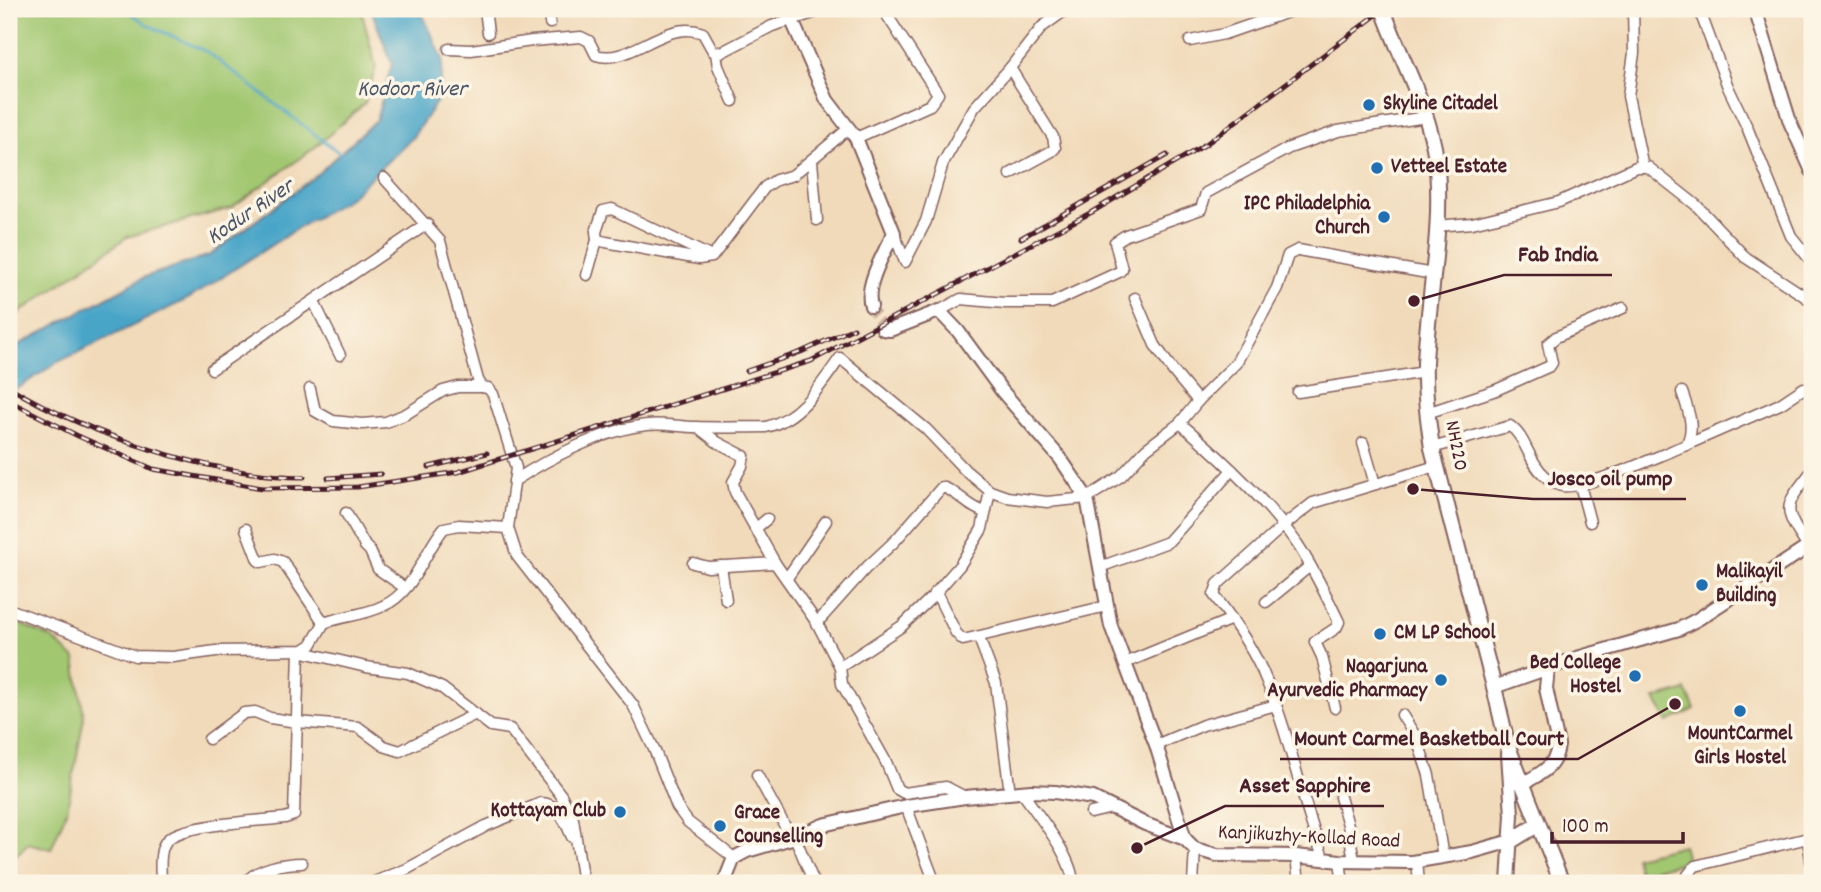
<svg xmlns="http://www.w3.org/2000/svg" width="1821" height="892" font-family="Dekko,sans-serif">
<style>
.green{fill:#a2c771;stroke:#76734e;stroke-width:2}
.water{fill:#4aa5c8;stroke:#4a627a;stroke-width:2}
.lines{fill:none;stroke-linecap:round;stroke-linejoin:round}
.stream{stroke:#4aa5c8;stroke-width:2.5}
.minor-tunnel{stroke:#d0b59d;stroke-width:10;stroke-dasharray:10 5;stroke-linecap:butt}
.minor-casing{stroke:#84605d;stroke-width:13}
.major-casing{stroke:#84605d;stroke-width:16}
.highway-casing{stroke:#84605d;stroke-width:18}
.minor{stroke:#fff;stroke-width:10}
.major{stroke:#fff;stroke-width:12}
.highway{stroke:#fff;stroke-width:14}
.rail-casing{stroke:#4a1f2b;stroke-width:5}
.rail{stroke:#fcf5e5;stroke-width:2.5;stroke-dasharray:8;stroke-linecap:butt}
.highway-bridge-casing{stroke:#84605d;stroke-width:18;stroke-linecap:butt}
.highway-bridge{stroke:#fff;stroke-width:14}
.poi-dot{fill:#1f6fb2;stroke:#fcf5e5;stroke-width:2.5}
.labels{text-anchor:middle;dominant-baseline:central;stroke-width:7;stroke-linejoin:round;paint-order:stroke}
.poi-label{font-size:21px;font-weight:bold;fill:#4a1f2b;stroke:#fcf5e5;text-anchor:start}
.street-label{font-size:21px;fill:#4a1f2b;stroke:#fcf5e5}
.water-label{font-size:23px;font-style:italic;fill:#4a556a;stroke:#fcf5e5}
.leader{fill:none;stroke:#4a1f2b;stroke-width:2.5}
.callout-dot{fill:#4a1f2b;stroke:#fcf5e5;stroke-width:2.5}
.callout-label{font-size:23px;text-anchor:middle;font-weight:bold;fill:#4a1f2b;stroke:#fcf5e5;stroke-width:7;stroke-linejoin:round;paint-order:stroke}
</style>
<rect width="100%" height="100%" fill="#fcf5e5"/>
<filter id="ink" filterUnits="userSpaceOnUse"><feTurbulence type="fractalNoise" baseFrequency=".0143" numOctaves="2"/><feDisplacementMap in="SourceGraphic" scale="14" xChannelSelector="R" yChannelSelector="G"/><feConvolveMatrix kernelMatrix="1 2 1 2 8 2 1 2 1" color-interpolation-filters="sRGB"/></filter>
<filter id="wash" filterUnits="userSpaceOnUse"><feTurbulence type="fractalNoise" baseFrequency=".00686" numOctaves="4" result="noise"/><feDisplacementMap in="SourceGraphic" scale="28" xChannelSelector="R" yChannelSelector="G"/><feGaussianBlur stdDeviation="1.57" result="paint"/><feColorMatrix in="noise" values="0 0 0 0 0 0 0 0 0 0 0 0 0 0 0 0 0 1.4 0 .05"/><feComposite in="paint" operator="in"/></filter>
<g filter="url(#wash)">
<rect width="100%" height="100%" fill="#f1daba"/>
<g class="green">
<polygon points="9,9 361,9 376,67 365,103 313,149 231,208 127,237 9,320"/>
<polygon points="9,619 52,638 75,659 84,717 67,810 51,849 28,843 9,863"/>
<polygon points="1686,690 1695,709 1668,722 1655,699"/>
<polygon points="1683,845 1687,861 1639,873 1635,857"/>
</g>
<polygon class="water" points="371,9 420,9 443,59 439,98 412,138 349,198 298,228 190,298 58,362 9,394 9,350 145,277 210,255 314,177 376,120 392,64"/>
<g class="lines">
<polyline class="stream" points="125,9 148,25 207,52 342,155"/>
</g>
</g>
<g filter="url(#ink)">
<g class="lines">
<polyline class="minor-tunnel" points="871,306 883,329"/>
<defs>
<g id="minor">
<polyline points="485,9 488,33"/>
<polyline points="549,9 550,23"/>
<polyline points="1633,9 1634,53 1628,96 1643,167"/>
<polyline points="1699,9 1728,87 1747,127 1791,236 1812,262"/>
<polyline points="1190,41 1224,34 1297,9"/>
<path d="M449,49l22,1 61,-9 49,-4 8,4 7,14c35,11 68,-37 107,-22l10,18 9,1 50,-26 54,-17"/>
<polyline points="716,53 718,66 733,101"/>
<polyline points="856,138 930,105 938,94 883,9"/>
<polyline points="812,161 817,220"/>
<polyline points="1010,174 1052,151 1055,148 1053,137 1010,68"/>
<polyline points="384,178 440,241 478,380 482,387 488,388 493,394 516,468 508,528 517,556 633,705 654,749 677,807 688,822 734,858"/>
<polyline points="1436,226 1472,223 1559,202 1636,167 1648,167 1696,205 1745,257 1812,301"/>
<polyline points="894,233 905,262 926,221 943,163 974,108 1010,68 1042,27 1067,9"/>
<polyline points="712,257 612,209 603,211 596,232 597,240 606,242 699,259 712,257 765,187 776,180 793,175 848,129"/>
<polyline points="587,275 597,240"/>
<polyline points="1135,298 1155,345 1173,371 1198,401"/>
<polyline points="314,302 340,355"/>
<polyline points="939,311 961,299 1005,303 1052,303 1119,272 1122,269 1115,242 1126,235 1201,209 1206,193 1289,148 1338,131 1426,117"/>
<polyline points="212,369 427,224"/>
<polyline points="310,389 315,411 333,421 362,424 386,422 406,414 443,391 458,387 482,387"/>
<polyline points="1298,392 1425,372"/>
<polyline points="1427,413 1496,390 1550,366 1552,363 1548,344 1556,337 1623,308"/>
<path d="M1180,423c40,34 85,76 116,119 17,25 30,53 43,80l-3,6 -21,14 7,15 13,51"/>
<polyline points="699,428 717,442 744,456 742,466 733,482 735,492 775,563 817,623 840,667 842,684 886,762 897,789 904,793 946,787 965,797"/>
<polyline points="1363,443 1375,484"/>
<polyline points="1686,445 1780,404 1804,388"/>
<path d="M1432,448l78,-22c16,11 18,35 34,49 4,4 13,10 18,11 23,4 99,-31 124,-41 10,-17 2,-35 -4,-53"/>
<path d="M514,481c35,-23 91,-52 133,-56 16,-2 33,2 49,2 23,1 46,0 70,0 34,-8 55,-42 74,-69l86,71 39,41 25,21 17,6 40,5 40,-4 34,-22 25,-27 34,-26 18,-22 38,-38 41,-75 11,-33 10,-5 135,24"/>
<polyline points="1580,485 1590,522"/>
<polyline points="346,513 365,546 370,551 378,569 405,588"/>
<polyline points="246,529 258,560 261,562 275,559 283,562 324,623"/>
<polyline points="755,529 767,519"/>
<path d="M1808,547c-27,-40 -24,-40 4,-76"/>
<polyline points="693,563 708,567 775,563"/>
<polyline points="721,566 726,600"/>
<polyline points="1100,567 1168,542 1232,470"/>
<polyline points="787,578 826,521"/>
<polyline points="936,592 956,633 963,640 1107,606"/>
<polyline points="1266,602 1310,566"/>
<path d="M9,609l126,47 38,1 43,-6 87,-1 8,-5 13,-22c19,-7 41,-8 59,-17 32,-14 40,-53 61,-78l15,-3 49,3"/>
<path d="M817,623l49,-55 29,-27 47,-54c16,4 26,21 43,25"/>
<polyline points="979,638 996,683 1010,793"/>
<polyline points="1125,663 1232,619"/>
<polyline points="840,667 902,626 932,597 960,565 982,529 990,491"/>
<polyline points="1402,715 1417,739 1429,775 1443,857"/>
<polyline points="209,739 244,713 255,712 270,718 297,722 358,727 384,746 400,751 476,714"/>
<polyline points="1156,745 1203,725 1276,705"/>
<polyline points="757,775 792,839"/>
<path d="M1022,792c16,24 50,63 51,91"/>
<polyline points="1340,797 1348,825 1354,861"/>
<polyline points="906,806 935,883"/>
<polyline points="1091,813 1112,808"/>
<polyline points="795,837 814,883"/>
<polyline points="1808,839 1812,868"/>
<polyline points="1296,856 1299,883"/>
<path d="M1323,857c-22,-57 -32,-118 -56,-175 -12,-31 -33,-61 -53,-87l4,-11 65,-58 30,-23 123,-37"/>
<polyline points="1340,861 1343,883"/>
<polyline points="1417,861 1419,883"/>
<path d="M161,883c0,-12 -3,-33 6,-43 14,-16 95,-19 118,-22l9,-3 5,-164 67,16 42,6 34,15 49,38 19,3 51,66 12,24 10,64"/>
<path d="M245,883c11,-15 40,-20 57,-20"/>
<path d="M372,883l35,-14 79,-43 55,-23c17,0 25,20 31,34"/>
<polyline points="1193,883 1195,849"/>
<polyline points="1689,883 1688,875 1695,866 1812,837"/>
</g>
<g id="major">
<path d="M787,9l40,91 29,38 38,95c-9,18 -30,53 -23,73"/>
<polyline points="1755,9 1790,122 1812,171"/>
<polyline points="883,329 890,330 939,311 958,331 1002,391 1060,458 1087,498 1111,626 1156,745 1185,839"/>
<polyline points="1494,687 1577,658 1679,629 1698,619 1808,547 1812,554"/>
<path d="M1522,784c18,-10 34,-17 36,-39l-12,-57 2,-19"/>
<polyline points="724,883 734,858 747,851 795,837 823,825 906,806 965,797 1031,791 1055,792 1093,798 1145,824 1185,839 1195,849 1217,855 1296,856 1340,861 1412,862 1472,852 1511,841"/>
<polyline points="1508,883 1512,815 1508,754"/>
</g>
<g id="highway">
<path d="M1384,12c17,48 45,96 52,147 8,67 -8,137 -11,204 -1,28 3,57 7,85l62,239 14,60 54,136"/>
<polyline points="1511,841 1537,825"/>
</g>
</defs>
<use href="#minor" class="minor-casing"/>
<use href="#major" class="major-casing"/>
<use href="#highway" class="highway-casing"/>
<use href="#minor" class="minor"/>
<use href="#major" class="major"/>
<use href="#highway" class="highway"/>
<defs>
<g id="rail">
<polyline points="1021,238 1167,155"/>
<polyline points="747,371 801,352 854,328"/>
<path d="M9,387c80,48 201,89 295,90"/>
<polyline points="9,401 78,436 153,469 262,488 358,487 458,472 811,361 1092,212 1206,144 1384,9"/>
<polyline points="429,467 487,453"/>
<polyline points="328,478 381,474"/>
</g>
</defs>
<use href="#rail" class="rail-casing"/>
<use href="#rail" class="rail"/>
<defs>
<polyline id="highway-bridge" points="1382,9 1384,12"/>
</defs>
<use href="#highway-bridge" class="highway-bridge-casing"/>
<use href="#highway-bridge" class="highway-bridge"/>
</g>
</g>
<g class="poi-dot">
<circle cx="1369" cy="105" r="7"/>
<circle cx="1377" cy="168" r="7"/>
<circle cx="1384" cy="217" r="7"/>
<circle cx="1702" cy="585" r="7"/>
<circle cx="1380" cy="634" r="7"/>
<circle cx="1635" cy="676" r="7"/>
<circle cx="1441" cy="680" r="7"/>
<circle cx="1740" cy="711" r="7"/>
<circle cx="620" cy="812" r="7"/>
<circle cx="720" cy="826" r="7"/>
</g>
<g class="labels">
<g class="poi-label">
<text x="1383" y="105">Skyline Citadel</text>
<text x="1391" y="168">Vetteel Estate</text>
<text x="1370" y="205" text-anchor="end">IPC Philadelphia<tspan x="1370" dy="24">Church</tspan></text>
<text x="1716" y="573">Malikayil<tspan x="1716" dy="24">Building</tspan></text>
<text x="1394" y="634">CM LP School</text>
<text x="1621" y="664" text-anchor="end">Bed College<tspan x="1621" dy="24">Hostel</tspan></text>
<text x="1427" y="668" text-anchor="end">Nagarjuna<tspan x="1427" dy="24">Ayurvedic Pharmacy</tspan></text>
<text x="1740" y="735" text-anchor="middle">MountCarmel<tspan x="1740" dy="24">Girls Hostel</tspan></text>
<text x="606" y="812" text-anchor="end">Kottayam Club</text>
<text x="734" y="814">Grace<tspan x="734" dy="24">Counselling</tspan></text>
</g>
<g class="street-label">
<text transform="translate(1455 446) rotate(79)">NH220</text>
<text transform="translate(1309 838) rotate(3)">Kanjikuzhy-Kollad Road</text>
</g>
<g class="water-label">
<text x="412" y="90">Kodoor River</text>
<text transform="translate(251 213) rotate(-34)">Kodur River</text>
</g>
</g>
<path class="leader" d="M1414 301L1504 275H1612M1413 489L1533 499H1686M1675 704L1578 759H1280M1137 848L1225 806H1384"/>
<g class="callout-dot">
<circle cx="1414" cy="301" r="7"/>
<circle cx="1413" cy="489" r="7"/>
<circle cx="1675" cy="704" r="7"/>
<circle cx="1137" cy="848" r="7"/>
</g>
<g class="callout-label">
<text x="1558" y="261">Fab India</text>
<text x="1610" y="485">Josco oil pump</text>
<text x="1429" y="745">Mount Carmel Basketball Court</text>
<text x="1305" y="792">Asset Sapphire</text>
</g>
<rect width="1821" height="892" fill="none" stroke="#fcf5e5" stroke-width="35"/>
<path d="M1552 832v10h131v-10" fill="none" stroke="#4a1f2b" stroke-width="3.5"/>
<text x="1562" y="832" font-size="21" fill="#4a1f2b" stroke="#fcf5e5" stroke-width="5" paint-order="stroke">100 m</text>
</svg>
